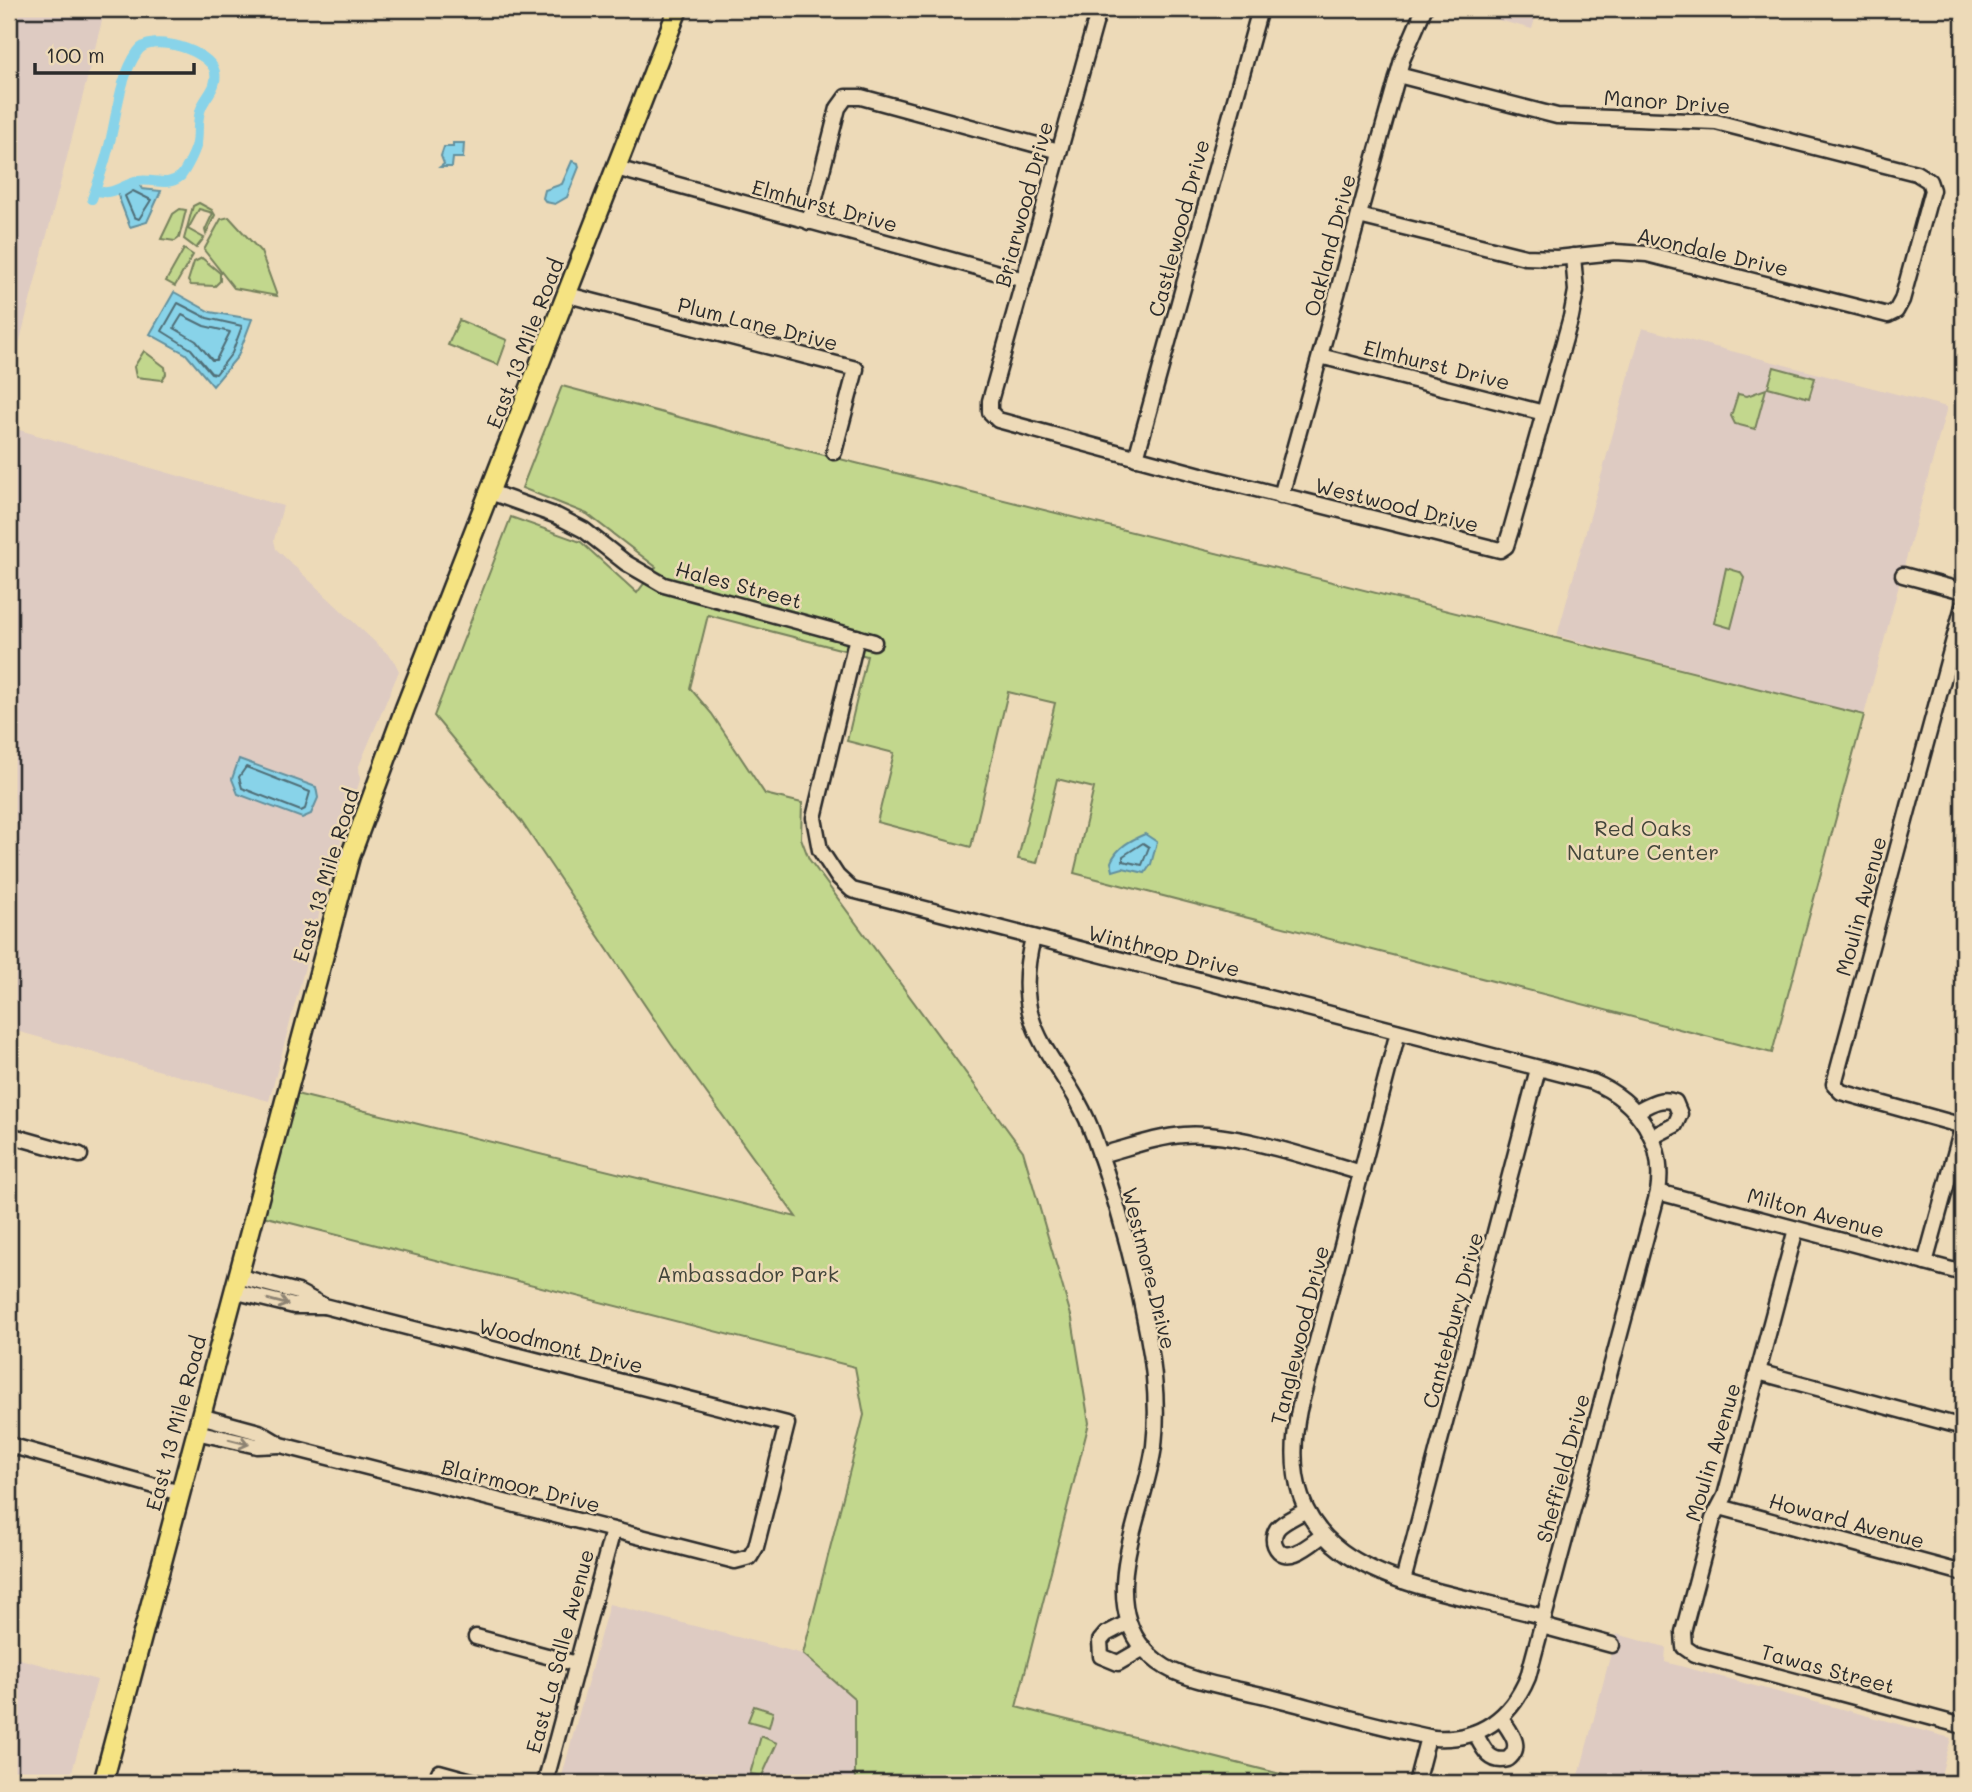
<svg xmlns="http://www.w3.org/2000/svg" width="1972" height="1792" font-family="Mali,sans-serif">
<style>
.built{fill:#decbc2}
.green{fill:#c2d78d;stroke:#76815c;stroke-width:2}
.water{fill:#88d3e9;stroke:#63909d;stroke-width:2}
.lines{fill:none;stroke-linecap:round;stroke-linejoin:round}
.shore{stroke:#506e77;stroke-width:2}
.canal{stroke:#88d3e9;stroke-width:10}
.minor-casing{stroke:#2b2b2b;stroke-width:19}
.major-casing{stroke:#2b2b2b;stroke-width:23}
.minor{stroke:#eddab8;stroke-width:14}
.major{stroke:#f5e382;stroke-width:18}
.oneway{stroke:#8c8272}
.labels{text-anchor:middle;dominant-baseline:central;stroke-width:5;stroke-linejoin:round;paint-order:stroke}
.street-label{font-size:21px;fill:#2b2b2b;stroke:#eddab8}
.park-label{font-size:21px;fill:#42453a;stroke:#eddab8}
</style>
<rect width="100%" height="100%" fill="#eddab8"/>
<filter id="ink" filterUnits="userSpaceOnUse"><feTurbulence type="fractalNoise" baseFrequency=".0143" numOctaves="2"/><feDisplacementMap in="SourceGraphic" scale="14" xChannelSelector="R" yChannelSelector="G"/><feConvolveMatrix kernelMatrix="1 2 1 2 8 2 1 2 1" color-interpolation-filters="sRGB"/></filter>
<g filter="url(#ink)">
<g class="built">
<polygon points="9,9 105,9 9,383"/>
<polygon points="1457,9 1538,9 1532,29"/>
<polygon points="1642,328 1947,407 1864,715 1557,636"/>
<polygon points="9,427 283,506 274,540 276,549 393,659 399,671 359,766 360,780 324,896 269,1101 9,1029"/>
<polygon points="609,1604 803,1654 855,1699 855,1783 560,1783"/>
<polygon points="1616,1634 1666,1647 1665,1662 1951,1738 1939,1783 1577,1783"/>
<polygon points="9,1656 97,1680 69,1783 9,1783"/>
</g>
<g class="green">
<polygon points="199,203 212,210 215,215 206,234 205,230 213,213 199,209 188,229 204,238 196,248 184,239 193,206"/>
<polygon points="180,209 186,210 179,238 175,241 161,239 173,214"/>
<polygon points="229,217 261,252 277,296 234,288 204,250 221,219"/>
<polygon points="184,249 193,255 175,286 166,281"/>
<polygon points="202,258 220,273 220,281 215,286 191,285 188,281 194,262"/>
<polygon points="459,320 507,340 498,365 448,345"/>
<polygon points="144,351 165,367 166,374 162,380 136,377 134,367"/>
<polygon points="1774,367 1815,378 1809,398 1768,387"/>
<polygon points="562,386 780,444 1864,715 1772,1053 1074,873 1094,788 1057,779 1037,863 1018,859 1055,703 1008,692 971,847 877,822 894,753 847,741 867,656 708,615 690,688 712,714 765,794 802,803 801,838 809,859 1023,1151 1072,1319 1089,1423 1016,1707 1316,1783 855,1783 855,1699 803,1654 864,1415 855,1367 255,1214 288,1092 796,1217 671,1044 521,821 434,716 511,517 581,542 637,593 656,567 587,514 522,488"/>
<polygon points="1766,389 1755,429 1735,424 1731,416 1738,394 1747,396"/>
<polygon points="1726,568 1740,572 1744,578 1731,628 1714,623"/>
<polygon points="754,1706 773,1712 769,1727 748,1721"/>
<polygon points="761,1736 777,1743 762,1776 750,1774"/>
</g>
<g class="water">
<polygon points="453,143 464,143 463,158 453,158 452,167 440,167 444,164 441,156 444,147 453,147"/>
<polygon points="572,161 578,163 579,167 567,197 555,204 546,202 543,198 545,190 562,184"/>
<polygon points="137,181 142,189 161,191 147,222 130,227 116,190"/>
<polygon points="174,292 210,312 252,319 238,356 213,386 186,354 150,334"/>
<polygon points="239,759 316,787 318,798 311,814 302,818 238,794 232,779"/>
<path d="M1145,834l12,8 -6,22 -6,9 -22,-5 -10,3 -2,-9c6,-15 20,-22 34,-28z"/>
</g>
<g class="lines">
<g class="shore">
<polygon points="133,191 151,200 139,219 134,217 125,196"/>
<polygon points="178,303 207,318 242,326 232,353 216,374 211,373 191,349 162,331"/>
<polygon points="182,315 204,326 230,332 216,360 212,360 196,341 174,328"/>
<polygon points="246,767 310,792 305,809 301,811 242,788 239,777"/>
<polygon points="1143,843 1149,847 1142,865 1123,861 1123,856"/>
</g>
<path class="canal" d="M92,199c5,-15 11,-30 15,-46 10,-32 10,-72 31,-102 13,-19 73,0 77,21 3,14 -8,23 -13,34 -6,13 -3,24 -5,37 -2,9 -10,25 -16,33 -15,12 -27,2 -43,5 -17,4 -26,16 -43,9"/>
<defs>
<g id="minor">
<polyline points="1099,9 990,401 990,412 998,420 1212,478 1500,550 1506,546 1511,530 1571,317 1576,291 1573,256"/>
<polyline points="616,168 1024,280"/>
<polyline points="1359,216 1525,257 1557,258 1615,252 1647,254 1888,315 1896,311 1902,300 1932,190 1929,181 1916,173 1716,122 1557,116 1398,75"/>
<polyline points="809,222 838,108 846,97 861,97 1059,151"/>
<polyline points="568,295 856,369 834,452"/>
<polyline points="1320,356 1544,413"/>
<polyline points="1136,458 1260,9"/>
<polyline points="490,492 557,516 584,530 626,563 664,585 874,642"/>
<polyline points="1281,496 1402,60 1424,9"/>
<polyline points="1903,575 1963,591"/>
<polyline points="1963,606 1834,1084 1841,1092 1963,1126"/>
<path d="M857,637l-43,181 6,32 17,26 15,14 741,192c45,19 73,60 65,110l-130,485c-17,41 -49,64 -94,61 -55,-11 -110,-27 -164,-41 -32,-8 -67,-13 -97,-26 -11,-5 -21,-13 -29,-22 -47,-55 2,-140 10,-203 4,-36 1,-74 -6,-110 -12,-66 -31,-135 -54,-199 -28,-80 -87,-99 -61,-199"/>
<path d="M1398,1032l-99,378c-34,170 126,174 245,207"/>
<path d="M1637,1111c13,-7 23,-14 38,-9l5,12 -5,11 -23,12"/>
<polyline points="9,1135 80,1155"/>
<path d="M1100,1155c28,-7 55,-18 84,-20 50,-4 129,24 178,38"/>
<polyline points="1658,1192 1963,1273"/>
<polyline points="1796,1229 1725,1496 1713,1519 1683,1632 1684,1647 1694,1654 1963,1726"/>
<polyline points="1925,1263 1963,1125"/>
<polyline points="233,1291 294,1306 323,1306"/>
<polyline points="1758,1372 1963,1427"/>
<polyline points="200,1416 259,1432 281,1445 735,1561 750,1557 756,1547 787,1424 324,1306 298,1292 237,1276"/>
<polyline points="196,1432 257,1446 280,1445"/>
<polyline points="9,1445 180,1493"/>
<polyline points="1720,1507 1963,1573"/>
<path d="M1306,1510c-9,6 -23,11 -29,19 -3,5 -4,11 -2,16 10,23 37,-2 48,-10"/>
<polyline points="1403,1581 1538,1069"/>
<polyline points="1127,1623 1106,1634 1100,1641 1101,1656 1118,1663 1144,1648"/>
<polyline points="1542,1626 1612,1645"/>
<polyline points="476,1637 577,1664"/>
<path d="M1475,1733c8,15 14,31 33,26 16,-13 2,-27 -7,-41"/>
<polyline points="439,1772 479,1783"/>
<polyline points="545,1783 613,1530"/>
<polyline points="1416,1783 1428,1737"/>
</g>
<polyline id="major" points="103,1783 350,857 405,708 678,9"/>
</defs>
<use href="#minor" class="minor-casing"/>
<use href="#major" class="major-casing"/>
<use href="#minor" class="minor"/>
<use href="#major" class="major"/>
</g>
<defs><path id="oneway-shaft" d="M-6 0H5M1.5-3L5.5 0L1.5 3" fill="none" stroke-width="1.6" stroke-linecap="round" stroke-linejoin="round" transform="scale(1.75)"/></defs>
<g class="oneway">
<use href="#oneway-shaft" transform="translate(278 1302) rotate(15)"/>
<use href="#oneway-shaft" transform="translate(239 1442) rotate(14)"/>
</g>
</g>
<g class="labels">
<g class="street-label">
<text transform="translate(1667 101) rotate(4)">Manor Drive</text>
<text transform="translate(1023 204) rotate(-75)">Briarwood Drive</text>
<text transform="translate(825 205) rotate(15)">Elmhurst Drive</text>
<text transform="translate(1178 228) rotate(-75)">Castlewood Drive</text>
<text transform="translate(1329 245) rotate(-75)">Oakland Drive</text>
<text transform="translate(1713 251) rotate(13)">Avondale Drive</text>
<text transform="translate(758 323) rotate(14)">Plum Lane Drive</text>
<text transform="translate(524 343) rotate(-69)">East 13 Mile Road</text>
<text transform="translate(1437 364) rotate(14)">Elmhurst Drive</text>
<text transform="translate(1397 504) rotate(14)">Westwood Drive</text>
<text transform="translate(739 584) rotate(15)">Hales Street</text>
<text transform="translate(325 875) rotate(-73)">East 13 Mile Road</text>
<text transform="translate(1860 906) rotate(-75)">Moulin Avenue</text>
<text transform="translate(1164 950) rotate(14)">Winthrop Drive</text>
<text transform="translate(1816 1212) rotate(15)">Milton Avenue</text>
<text transform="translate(1150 1268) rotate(76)">Westmore Drive</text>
<text transform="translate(1452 1320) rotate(-75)">Canterbury Drive</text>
<text transform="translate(1299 1335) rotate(-76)">Tanglewood Drive</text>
<text transform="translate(561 1345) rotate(14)">Woodmont Drive</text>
<text transform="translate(175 1423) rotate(-75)">East 13 Mile Road</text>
<text transform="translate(1712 1452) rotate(-73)">Moulin Avenue</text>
<text transform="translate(1562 1468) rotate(-75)">Sheffield Drive</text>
<text transform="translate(521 1485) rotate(14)">Blairmoor Drive</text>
<text transform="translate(1847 1520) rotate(15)">Howard Avenue</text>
<text transform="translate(559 1651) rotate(-75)">East La Salle Avenue</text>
<text transform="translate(1828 1668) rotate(15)">Tawas Street</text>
</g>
<g class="park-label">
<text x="1643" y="827">Red Oaks<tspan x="1643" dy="24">Nature Center</tspan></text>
<text x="748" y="1273">Ambassador Park</text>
</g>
</g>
<rect width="1972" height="1792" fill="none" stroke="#eddab8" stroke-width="35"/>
<rect x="18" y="18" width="1937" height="1757" fill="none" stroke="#2b2b2b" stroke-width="2.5" filter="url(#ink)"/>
<path d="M35 63v10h159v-10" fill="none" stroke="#2b2b2b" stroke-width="3.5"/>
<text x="46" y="63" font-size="21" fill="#2b2b2b" stroke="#eddab8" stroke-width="5" paint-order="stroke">100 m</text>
</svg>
